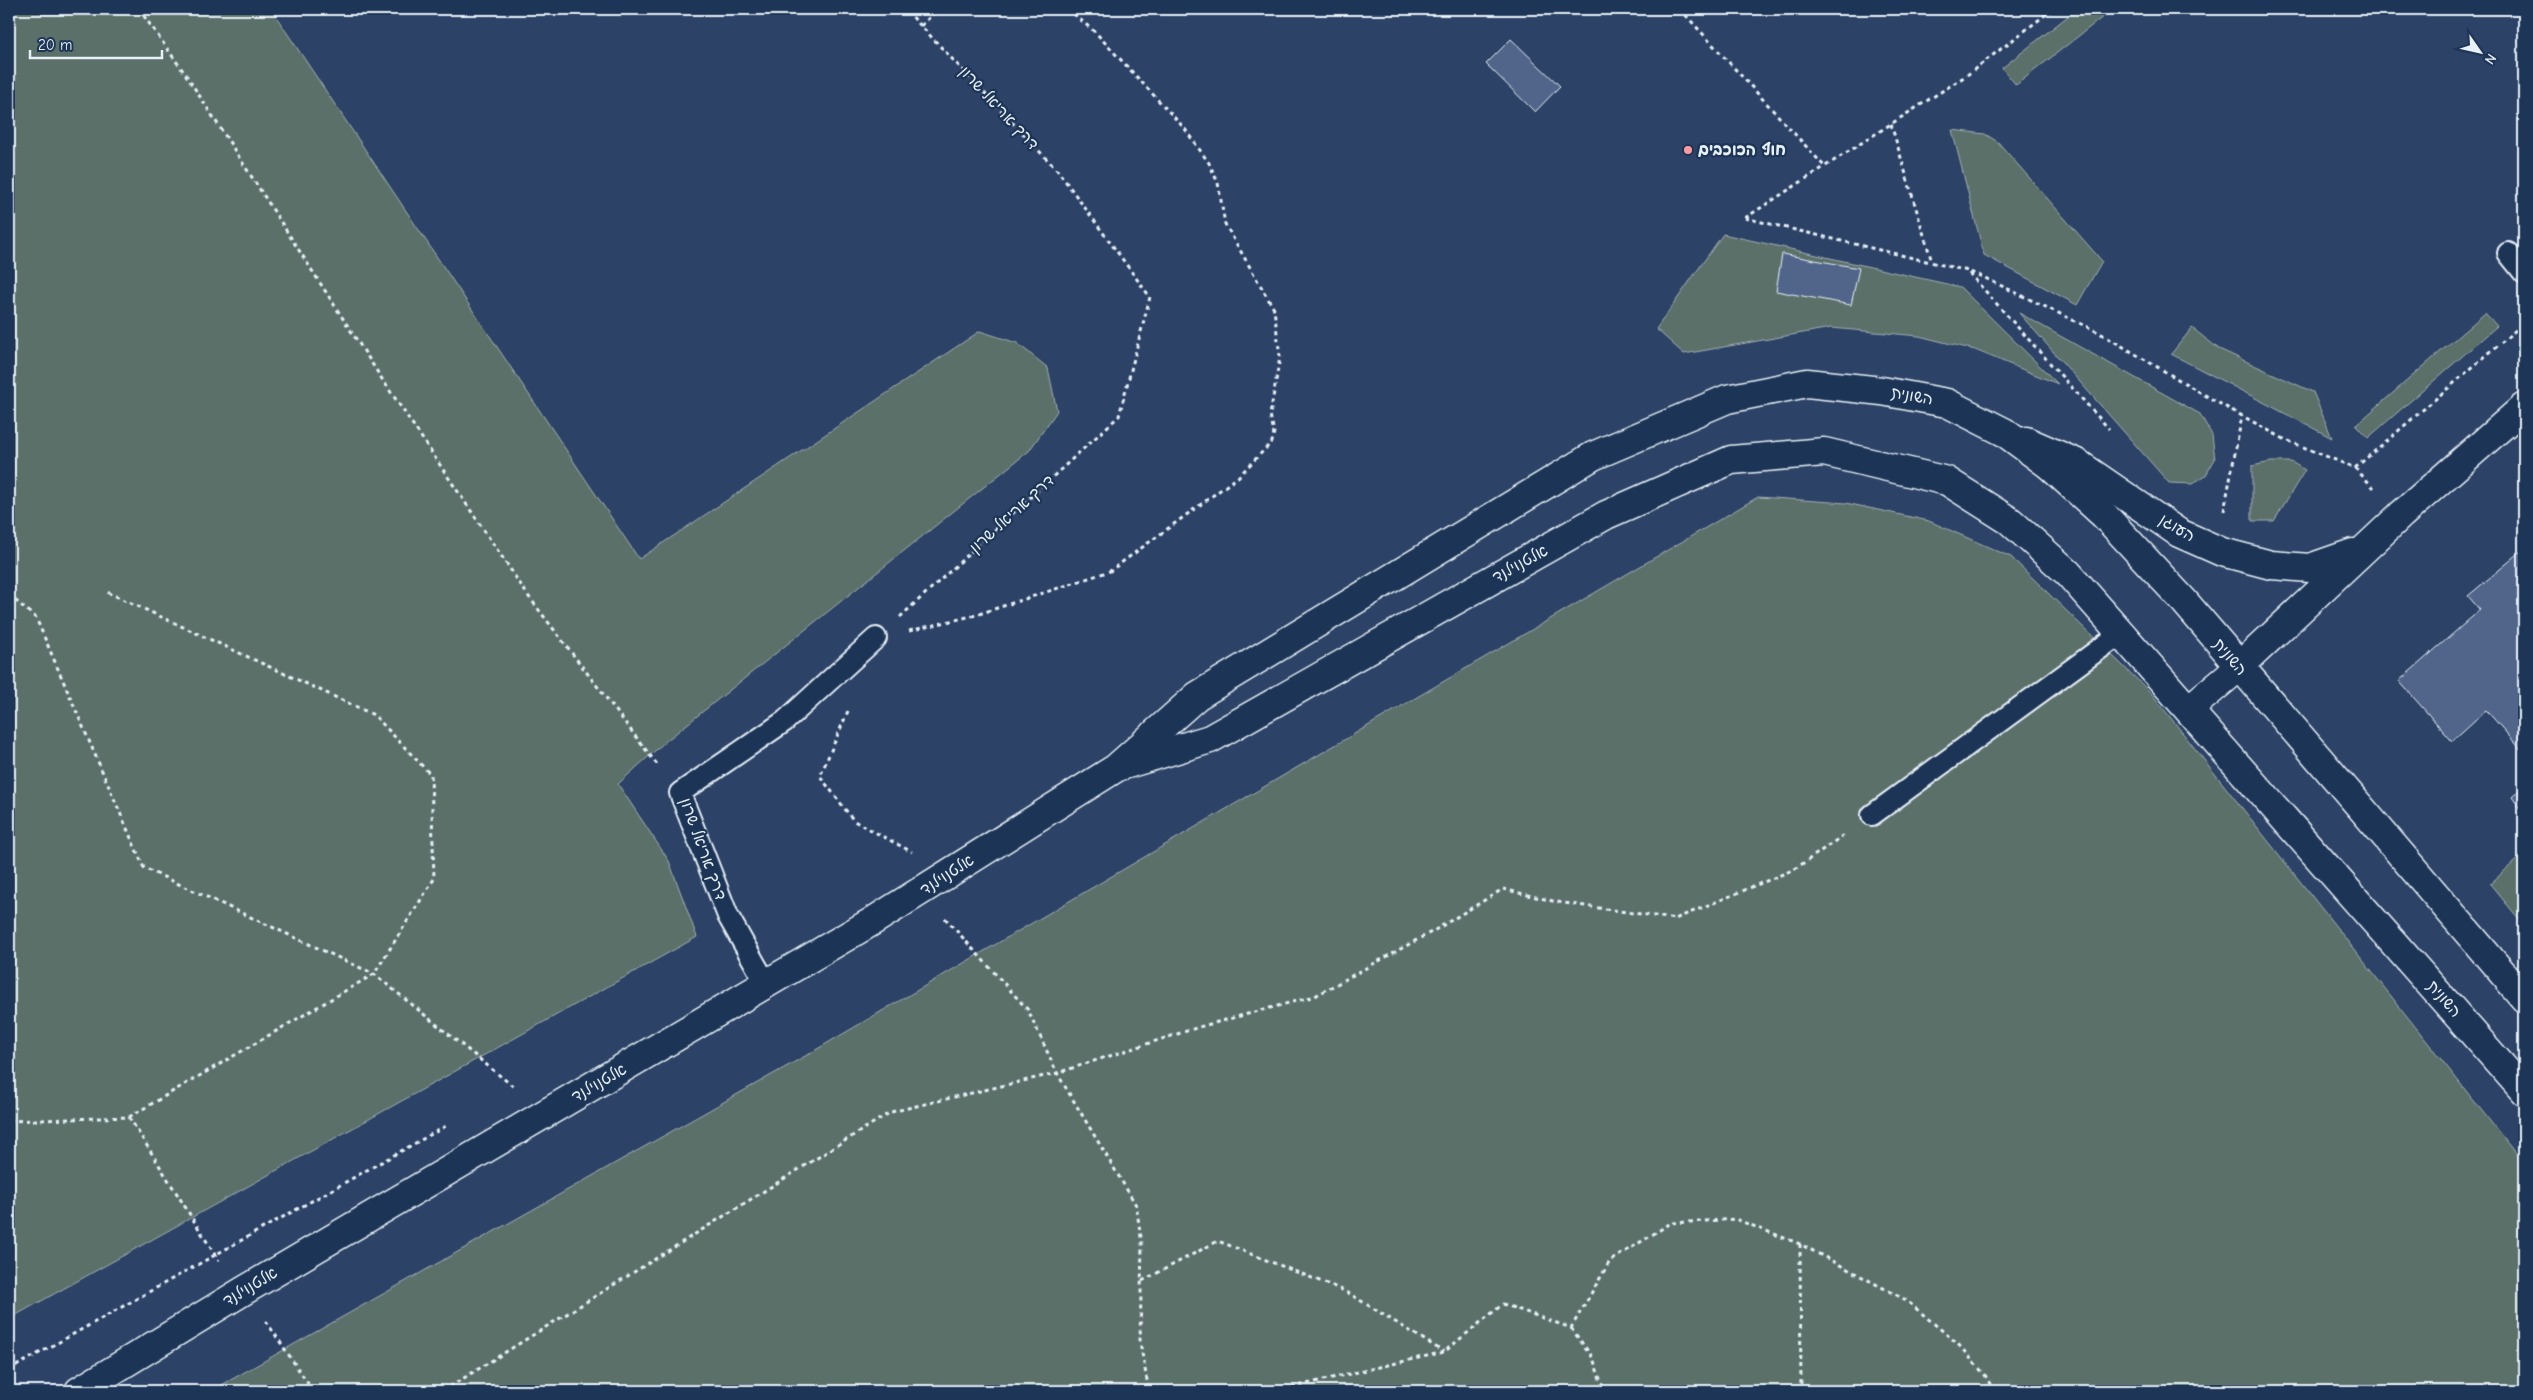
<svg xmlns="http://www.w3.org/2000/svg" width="2533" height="1400" font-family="'Comic Neue','Playpen Sans Hebrew',sans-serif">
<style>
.green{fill:#5b6f6b;stroke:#a2b0b2}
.building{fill:#51658b;stroke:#e8f1f8}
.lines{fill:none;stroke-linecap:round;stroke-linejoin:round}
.service-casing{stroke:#e8f1f8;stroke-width:24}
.minor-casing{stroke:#e8f1f8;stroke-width:31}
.tertiary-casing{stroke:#e8f1f8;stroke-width:31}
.path{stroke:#e8f1f8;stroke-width:3;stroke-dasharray:4 4;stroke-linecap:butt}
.service{stroke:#1d3557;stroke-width:20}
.minor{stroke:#1d3557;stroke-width:28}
.tertiary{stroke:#1d3557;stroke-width:28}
.poi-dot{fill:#ff9aa2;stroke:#1d3557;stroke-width:2}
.labels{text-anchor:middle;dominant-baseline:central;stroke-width:4.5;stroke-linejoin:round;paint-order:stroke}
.street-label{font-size:16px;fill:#e8f1f8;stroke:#1d3557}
.poi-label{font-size:16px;font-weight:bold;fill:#e8f1f8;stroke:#1d3557;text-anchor:start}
</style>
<rect width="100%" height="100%" fill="#2c4266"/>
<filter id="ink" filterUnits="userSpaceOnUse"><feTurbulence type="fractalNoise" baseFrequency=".02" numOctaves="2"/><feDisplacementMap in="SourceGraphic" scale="10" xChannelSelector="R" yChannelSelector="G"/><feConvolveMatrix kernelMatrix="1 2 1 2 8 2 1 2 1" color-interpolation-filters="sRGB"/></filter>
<g filter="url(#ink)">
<g class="green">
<polygon points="9,9 271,9 639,559 980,331 1017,343 1048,368 1057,411 1029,451 666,741 618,784 669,861 697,937 9,1319"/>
<polygon points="2077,9 2113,9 2016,85 2002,68"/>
<polygon points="1952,130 1985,134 1998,142 2102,261 2077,305 1984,255"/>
<polygon points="1723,234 1960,287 2058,384 1975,350 1919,336 1831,328 1684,354 1656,329"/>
<polygon points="2019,313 2200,414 2212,435 2215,459 2206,475 2192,484 2169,483"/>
<polygon points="2485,313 2497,326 2368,438 2356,425"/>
<polygon points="2192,328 2219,349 2313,392 2332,438 2171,354"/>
<polygon points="2271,462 2291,462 2305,470 2274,521 2252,521 2252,466"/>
<polygon points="1758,497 1846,503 1929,521 2011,557 2151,693 2524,1164 2524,1391 211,1391 807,1055"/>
<polygon points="2524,853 2524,925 2490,884"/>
</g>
<g class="building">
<polygon points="1511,39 1560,86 1535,112 1486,64"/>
<polygon points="1782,254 1859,268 1851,305 1776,291"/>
<polygon points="2524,549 2524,753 2486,710 2452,741 2399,681 2480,610 2468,596"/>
<polygon points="2524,786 2524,814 2512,797"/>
</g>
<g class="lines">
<defs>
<g id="service">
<polyline points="2508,253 2524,273"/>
<polyline points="1872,815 2120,634"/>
<polyline points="767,985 728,916 680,793 785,721 876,638"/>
</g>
<g id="minor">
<polyline points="2026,441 2077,463 2179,533 2222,552 2271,565 2310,568 2353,553"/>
<polyline points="2189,709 2239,667 2402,514 2524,407"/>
</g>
<g id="tertiary">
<polyline points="1124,765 1210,739 1606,515 1731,460 1824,452 1947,481 2010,521 2068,573 2524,1091"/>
<polyline points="79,1391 245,1290 873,921 1116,768 1197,696 1593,456 1727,399 1807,383 1882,391 1947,403 2004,432 2049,465 2104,515 2184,601 2524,998"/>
</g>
</defs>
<use href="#service" class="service-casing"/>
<use href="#minor" class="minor-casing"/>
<use href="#tertiary" class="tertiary-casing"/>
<g class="path">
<polyline points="139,9 188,78 380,376 529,597 659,767"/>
<polyline points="1680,9 1825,167"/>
<polyline points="921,26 938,9"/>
<polyline points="1891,124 1932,262"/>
<polyline points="1745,218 1968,271 1983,277 2098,332 2215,401 2286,440 2355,468 2374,488"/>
<polyline points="1745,218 1967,75 2053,9"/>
<polyline points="1969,273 2109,429"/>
<polyline points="2355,468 2524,323"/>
<polyline points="2224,511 2242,416"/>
<polyline points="9,595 36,618 144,868 374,974 514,1087"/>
<polyline points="900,617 1119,416 1150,297 1058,171 905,9"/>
<polyline points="909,631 976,615 1110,571 1238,477 1272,442 1274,432 1270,415 1280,357 1274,309 1225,224 1218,183 1209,163 1185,129 1096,33 1068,9"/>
<polyline points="848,711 820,776 854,821 912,852"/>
<polyline points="945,918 1028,1010 1057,1073 1136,1205 1142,1244 1140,1342 1149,1391"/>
<polyline points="129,1117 219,1261"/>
<polyline points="9,1121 129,1117 374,974 434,879 431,775 374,715 105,591"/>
<polyline points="1800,1244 1801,1391"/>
<polyline points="1142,1281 1218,1241 1345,1291 1444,1352"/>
<polyline points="266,1321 313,1391"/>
<polyline points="1571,1328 1593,1358 1604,1391"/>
<polyline points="9,1370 446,1126"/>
<polyline points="443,1391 891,1112 1057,1073 1199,1027 1315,996 1435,930 1503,889 1557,902 1675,919 1795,869 1845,834"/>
<polyline points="1276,1391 1444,1352 1503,1304 1571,1328 1610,1261 1671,1223 1735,1219 1800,1244 1906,1300 1958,1344 1985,1375 1994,1391"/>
</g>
<use href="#service" class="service"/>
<use href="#minor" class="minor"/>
<use href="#tertiary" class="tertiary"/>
</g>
</g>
<circle class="poi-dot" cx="1688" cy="150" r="5"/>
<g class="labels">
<g class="street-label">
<text transform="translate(999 108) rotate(47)">דרך אריאל שרון</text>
<text transform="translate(1912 396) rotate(10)">השונית</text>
<text transform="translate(1012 514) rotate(-42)">דרך אריאל שרון</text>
<text transform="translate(2177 528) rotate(31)">העוגן</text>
<text transform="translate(1520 564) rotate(-29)">אלטנוילנד</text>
<text transform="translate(2230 657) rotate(50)">השונית</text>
<text transform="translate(703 849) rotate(70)">דרך אריאל שרון</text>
<text transform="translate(947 875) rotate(-33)">אלטנוילנד</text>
<text transform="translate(2444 999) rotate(49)">השונית</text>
<text transform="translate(599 1083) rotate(-30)">אלטנוילנד</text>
<text transform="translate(250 1287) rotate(-31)">אלטנוילנד</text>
</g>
<g class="poi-label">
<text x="1698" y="150">חוף הכוכבים</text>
</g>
</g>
<rect width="2533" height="1400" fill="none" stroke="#1d3557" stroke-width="30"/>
<rect x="15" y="15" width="2503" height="1370" fill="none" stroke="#e8f1f8" stroke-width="2" filter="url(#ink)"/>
<g transform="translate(2480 52) rotate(124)" stroke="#1d3557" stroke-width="4" paint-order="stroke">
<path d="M0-4L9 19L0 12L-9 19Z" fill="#e8f1f8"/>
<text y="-8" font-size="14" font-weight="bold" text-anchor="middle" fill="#e8f1f8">N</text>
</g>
<path d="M30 50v8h132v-8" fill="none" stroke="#e8f1f8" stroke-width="2.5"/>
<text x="38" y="50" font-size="15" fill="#e8f1f8" stroke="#1d3557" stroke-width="4" paint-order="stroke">20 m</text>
</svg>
